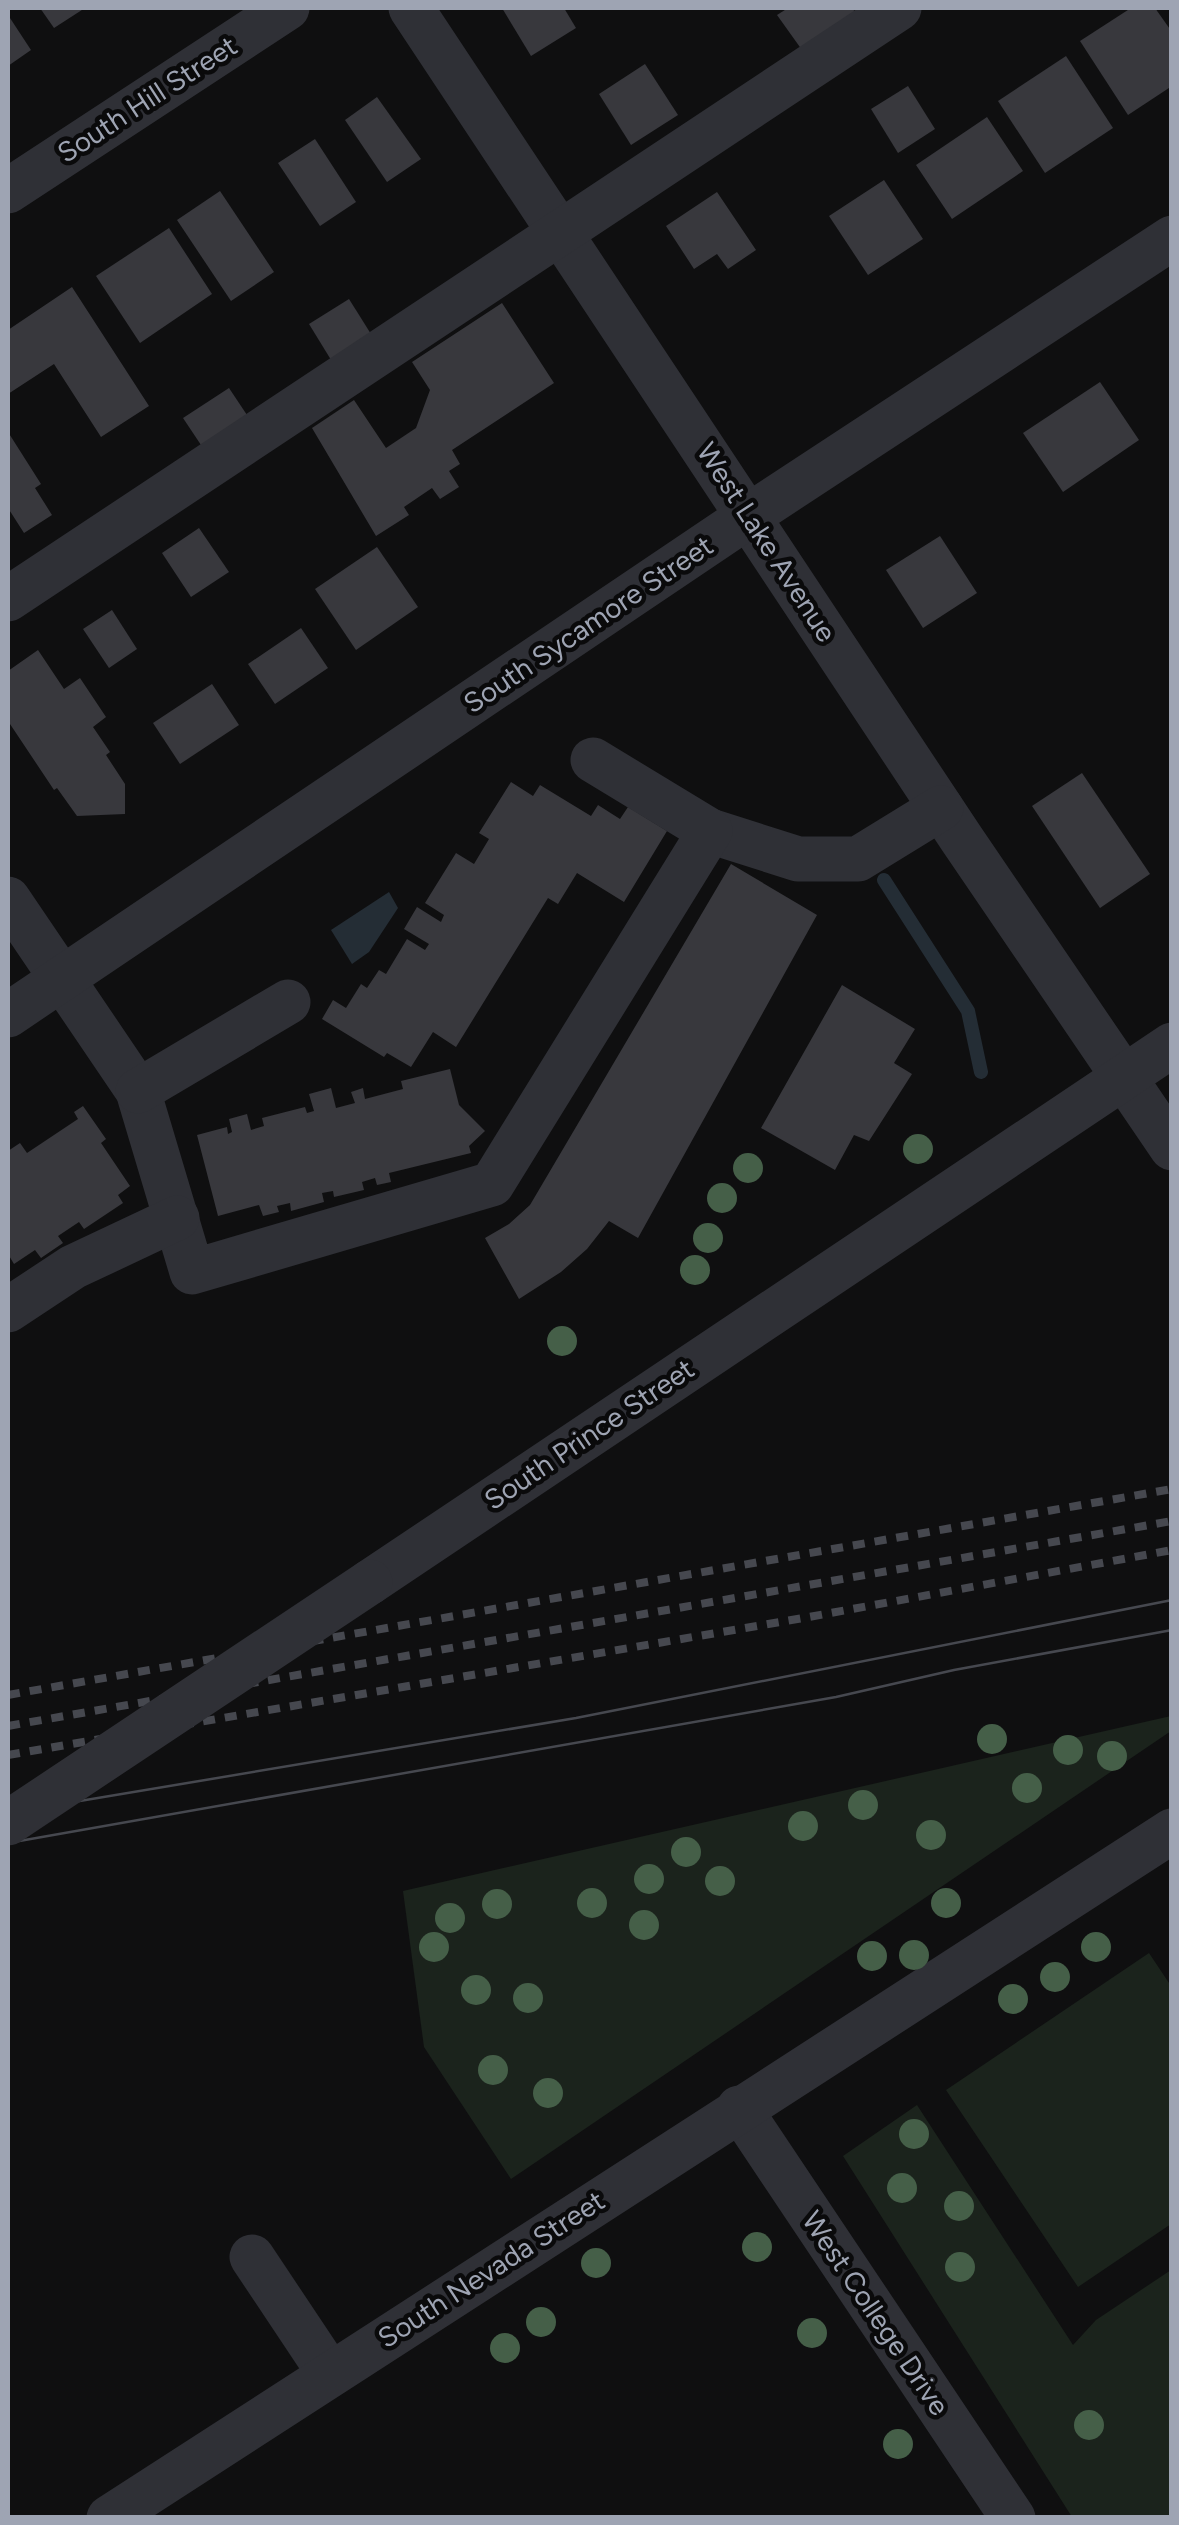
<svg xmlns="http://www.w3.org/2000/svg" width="1179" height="2525" font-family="Figtree,sans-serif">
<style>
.green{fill:#1b231c}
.water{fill:#242d35}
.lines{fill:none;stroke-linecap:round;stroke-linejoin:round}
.stream{stroke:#242d35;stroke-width:14}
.building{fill:#38383d}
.minor{stroke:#2f3036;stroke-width:45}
.tram{stroke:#46484f;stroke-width:2.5}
.rail{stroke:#46484f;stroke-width:8;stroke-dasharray:12 10;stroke-linecap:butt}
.minor-bridge{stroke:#2f3036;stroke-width:45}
.tree{fill:#455f48}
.labels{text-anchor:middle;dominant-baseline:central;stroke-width:9;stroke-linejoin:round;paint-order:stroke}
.street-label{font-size:28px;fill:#9ea4b3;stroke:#0a0a0b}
</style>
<rect width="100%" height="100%" fill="#0f0f10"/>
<g class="green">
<polygon points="1171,1716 1171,1731 511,2179 424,2047 403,1891"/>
<polygon points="1149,1953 1171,1986 1171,2224 1078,2287 946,2090"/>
<polygon points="917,2105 1073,2345 1096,2320 1171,2270 1171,2517 1072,2517 843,2156"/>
</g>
<polygon class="water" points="389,892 398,908 369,952 352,964 331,930"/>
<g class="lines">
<polyline class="stream" points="884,880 968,1011 981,1072"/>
</g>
<g class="building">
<polygon points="40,8 85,8 54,28"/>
<polygon points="502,8 564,8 576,28 531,56"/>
<polygon points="788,8 852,8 856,13 802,50 777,15"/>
<polygon points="1131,8 1155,8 1172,32 1172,86 1128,115 1080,41"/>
<polygon points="8,15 31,50 8,66"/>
<polygon points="1066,56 1113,128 1045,173 998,101"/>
<polygon points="645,64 678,115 631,145 599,94"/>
<polygon points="908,86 935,129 898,153 871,109"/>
<polygon points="377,97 421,159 387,182 345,120"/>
<polygon points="987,117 1023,171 952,219 916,165"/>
<polygon points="315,139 356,202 320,226 278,163"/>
<polygon points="884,180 923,239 868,275 829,216"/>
<polygon points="220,191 274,272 231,301 177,220"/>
<polygon points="717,192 756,250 728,269 717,254 694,269 666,226"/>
<polygon points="169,228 212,294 140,343 96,276"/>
<polygon points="72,287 149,406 101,437 54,364 8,394 8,330"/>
<polygon points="349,299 376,342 336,368 309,324"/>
<polygon points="502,303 554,383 452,450 460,464 449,471 459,487 440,499 432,488 404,507 409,515 376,536 312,428 354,400 386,448 416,428 430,390 412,362"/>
<polygon points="1100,382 1139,440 1063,492 1023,433"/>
<polygon points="229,388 253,424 207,454 183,418"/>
<polygon points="8,432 41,484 35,488 52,515 24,533 8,508"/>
<polygon points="199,528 229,572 191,597 162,553"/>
<polygon points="940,536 977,593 923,628 886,570"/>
<polygon points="377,547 418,607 356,650 315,589"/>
<polygon points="112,610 137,649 109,668 83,629"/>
<polygon points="301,628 328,668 275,704 248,664"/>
<polygon points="38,650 64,689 80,678 106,717 93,727 110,752 106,755 125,784 125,814 77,816 57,788 54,790 8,721 8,671"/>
<polygon points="212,684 239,725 180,764 153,723"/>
<polygon points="1082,773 1150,874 1100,908 1032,806"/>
<polygon points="511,782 533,796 540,785 591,816 598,805 620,819 628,807 667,831 624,902 577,873 558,904 548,898 456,1047 433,1032 411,1067 387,1053 384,1057 322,1019 333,1000 346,1008 361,984 367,988 379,970 386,974 407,939 425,950 429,944 404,929 417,907 441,922 444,915 425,903 456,853 474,864 489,839 479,833"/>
<polygon points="731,864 817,915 638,1238 609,1221 587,1249 561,1272 519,1299 485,1238 509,1224 530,1205"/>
<polygon points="842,985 915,1029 894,1063 912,1074 869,1141 854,1135 835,1170 761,1128"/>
<polygon points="450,1069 459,1105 485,1131 469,1146 471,1153 389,1173 391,1182 377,1185 375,1178 362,1182 364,1190 334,1197 333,1191 322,1193 324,1202 291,1211 290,1203 277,1206 279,1212 263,1216 259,1205 218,1216 197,1135 227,1127 228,1134 232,1132 229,1119 247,1114 251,1130 264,1126 262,1118 305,1107 307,1113 314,1111 309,1094 331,1088 336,1108 355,1103 351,1092 363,1088 365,1099 403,1089 401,1081"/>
<polygon points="83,1106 106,1139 101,1143 130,1186 118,1195 123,1203 84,1229 79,1222 58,1236 63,1243 41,1258 35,1250 14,1264 8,1254 8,1151 20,1143 27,1153 78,1119 74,1112"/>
</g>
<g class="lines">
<g class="minor">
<polyline points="411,8 961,838 1172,1148"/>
<polyline points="8,191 287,8"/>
<polyline points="8,599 899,8"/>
<polyline points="710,831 798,859 858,859 941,808"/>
<polyline points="8,899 138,1091 192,1272 492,1184 710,831 593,760"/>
<polyline points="8,1015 750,515 1172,238"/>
<polyline points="138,1091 288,1002"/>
<polyline points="8,1310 73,1267 177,1218"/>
<polyline points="370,1582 1172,1045"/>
<polyline points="739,2108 1013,2518"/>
<polyline points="252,2257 330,2374"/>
<polyline points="109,2518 1172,1831"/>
</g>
<g class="tram">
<polyline points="8,1813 576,1718 1172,1600"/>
<polyline points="8,1843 836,1697 954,1670 1172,1630"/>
</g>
<g class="rail">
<polyline points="8,1695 1172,1489"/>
<polyline points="8,1726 1172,1521"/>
<polyline points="8,1755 809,1617 1172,1550"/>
</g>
<polyline class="minor-bridge" points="8,1823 370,1582"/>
</g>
<g class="tree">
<circle cx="918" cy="1149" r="15"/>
<circle cx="748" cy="1168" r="15"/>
<circle cx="722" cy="1198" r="15"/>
<circle cx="708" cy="1238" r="15"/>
<circle cx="695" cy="1270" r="15"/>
<circle cx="562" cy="1341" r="15"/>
<circle cx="992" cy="1739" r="15"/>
<circle cx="1068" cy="1750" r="15"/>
<circle cx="1112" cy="1756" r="15"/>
<circle cx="1027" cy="1788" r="15"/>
<circle cx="863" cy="1805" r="15"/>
<circle cx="803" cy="1826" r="15"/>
<circle cx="931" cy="1835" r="15"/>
<circle cx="686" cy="1852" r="15"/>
<circle cx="649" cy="1879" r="15"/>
<circle cx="720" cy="1881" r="15"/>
<circle cx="592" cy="1903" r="15"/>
<circle cx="946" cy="1903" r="15"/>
<circle cx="497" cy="1904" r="15"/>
<circle cx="450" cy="1918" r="15"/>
<circle cx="644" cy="1925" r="15"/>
<circle cx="434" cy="1947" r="15"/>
<circle cx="1096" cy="1947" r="15"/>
<circle cx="914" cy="1955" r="15"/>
<circle cx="872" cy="1956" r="15"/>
<circle cx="1055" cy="1977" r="15"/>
<circle cx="476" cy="1990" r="15"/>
<circle cx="528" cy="1998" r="15"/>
<circle cx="1013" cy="1999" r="15"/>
<circle cx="493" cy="2070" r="15"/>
<circle cx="548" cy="2093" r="15"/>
<circle cx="914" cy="2134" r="15"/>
<circle cx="902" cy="2188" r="15"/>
<circle cx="959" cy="2206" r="15"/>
<circle cx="757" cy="2247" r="15"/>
<circle cx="596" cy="2263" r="15"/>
<circle cx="960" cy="2267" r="15"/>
<circle cx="541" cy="2322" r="15"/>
<circle cx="812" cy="2333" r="15"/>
<circle cx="505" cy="2348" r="15"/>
<circle cx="1089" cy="2425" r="15"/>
<circle cx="898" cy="2444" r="15"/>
</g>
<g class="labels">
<g class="street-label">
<text transform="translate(147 99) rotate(-33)">South Hill Street</text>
<text transform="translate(767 542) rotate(57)">West Lake Avenue</text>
<text transform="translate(588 624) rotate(-34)">South Sycamore Street</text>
<text transform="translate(589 1434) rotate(-34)">South Prince Street</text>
<text transform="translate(491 2269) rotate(-33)">South Nevada Street</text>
<text transform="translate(876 2313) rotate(56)">West College Drive</text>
</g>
</g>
<rect width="1179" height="2525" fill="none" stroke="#9ea4b3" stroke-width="20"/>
</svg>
